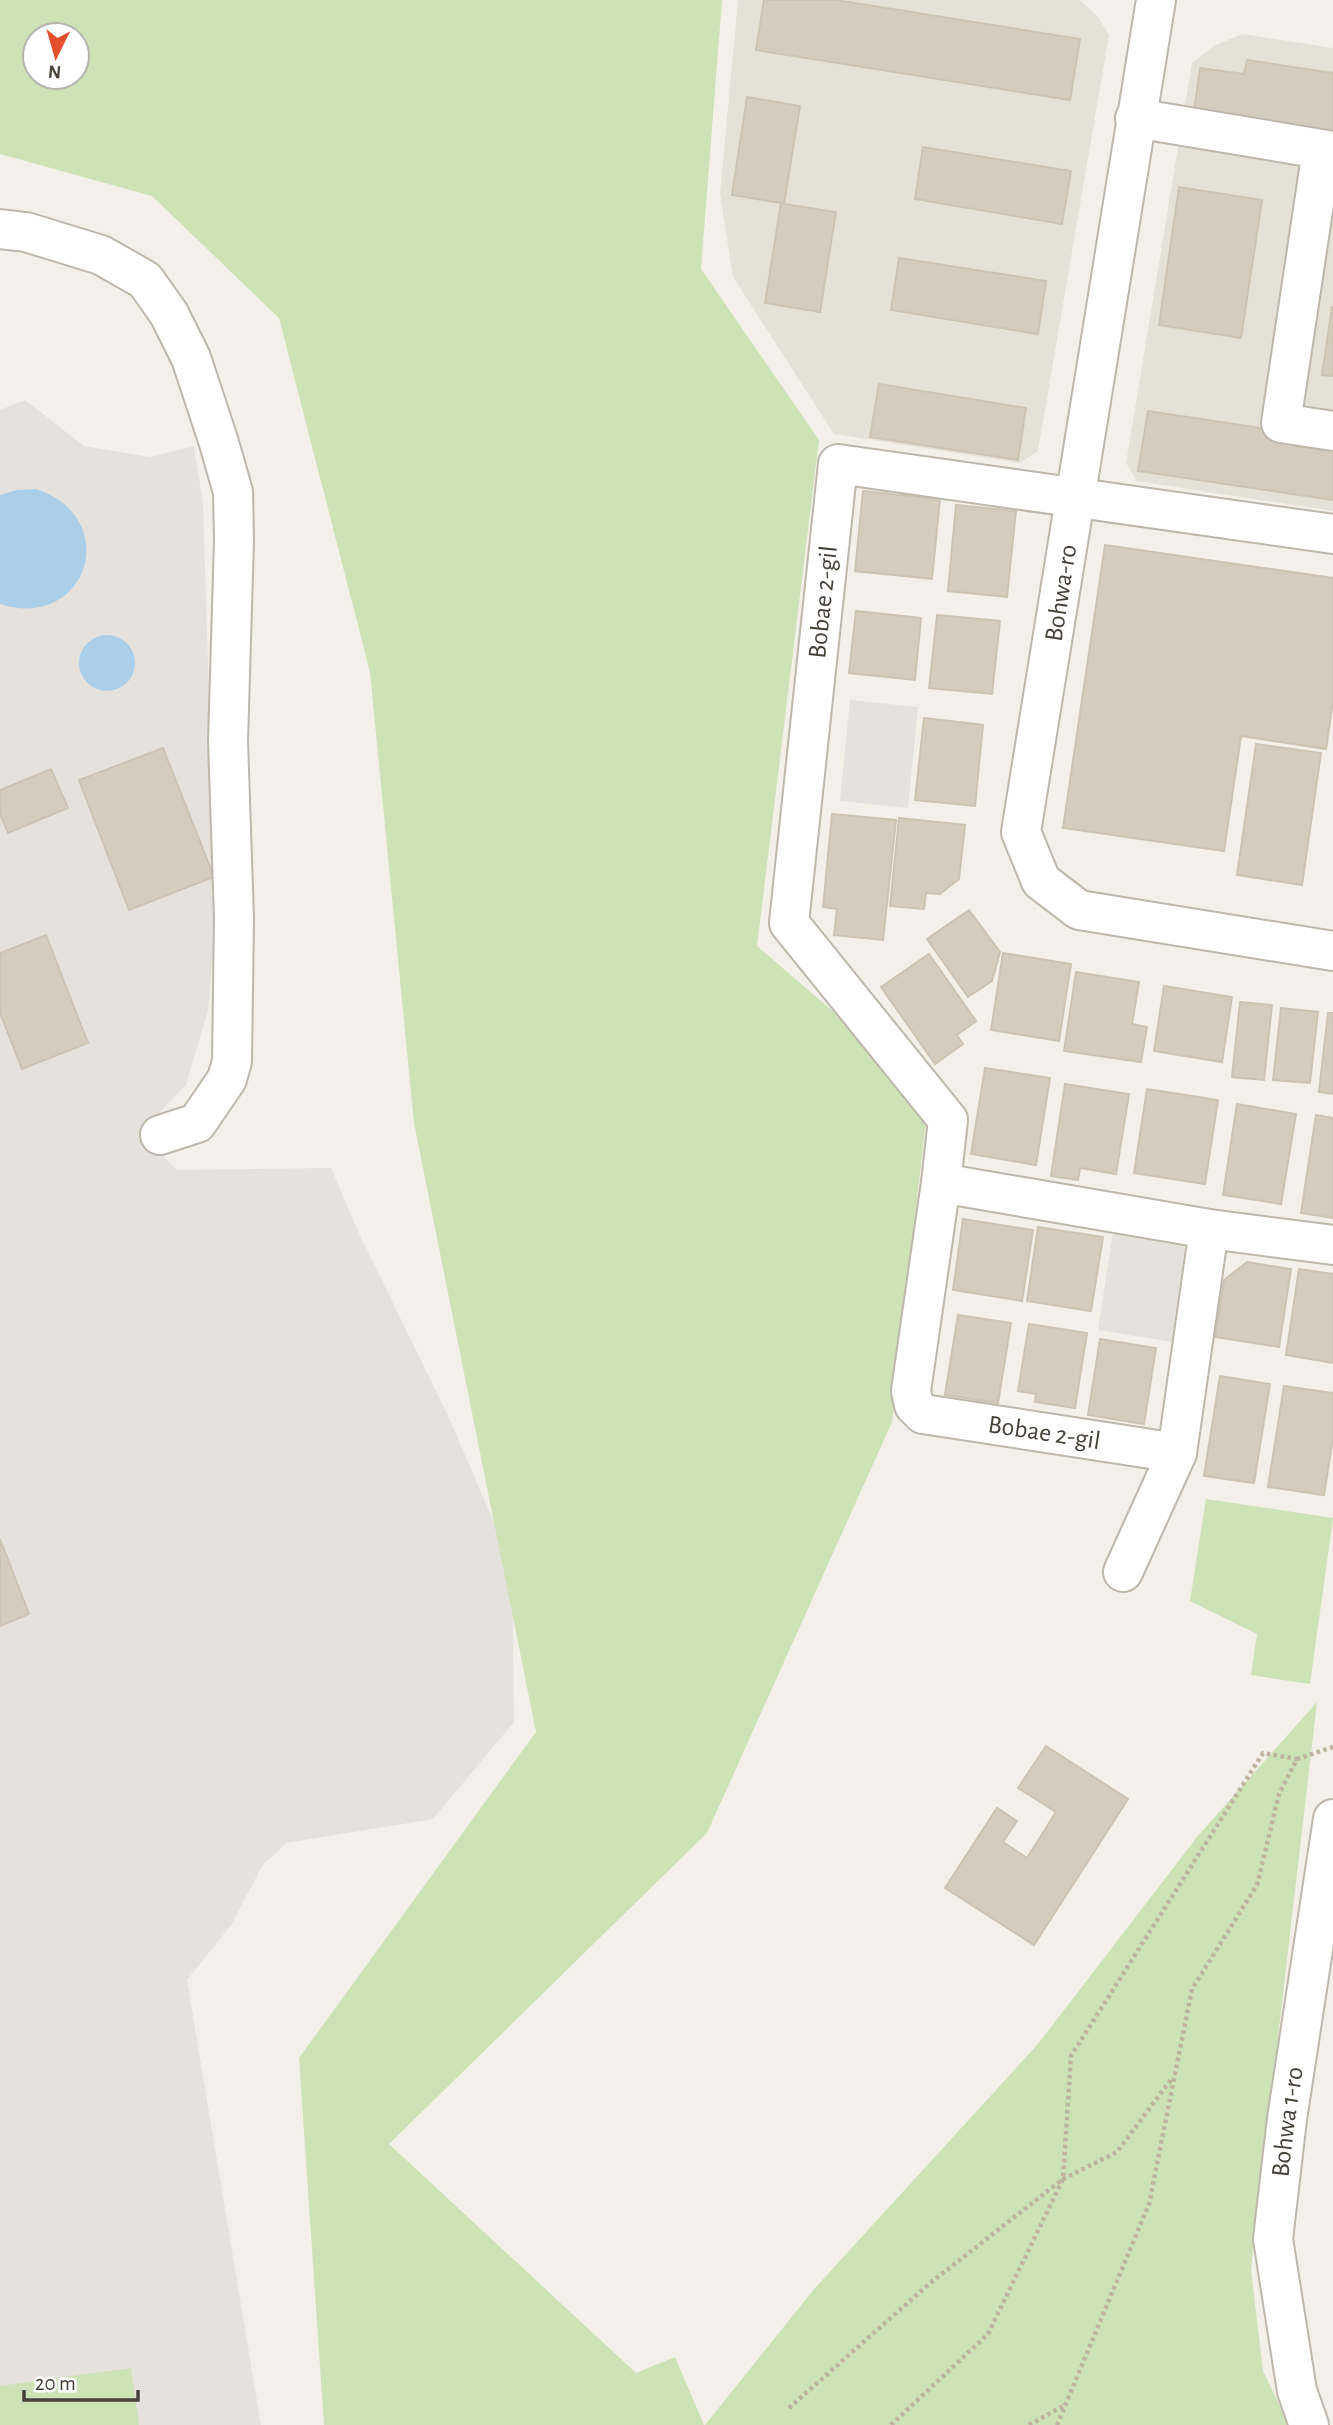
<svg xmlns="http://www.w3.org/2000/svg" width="1333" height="2425" font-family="'Alegreya Sans',sans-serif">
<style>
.residential{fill:#e6e1d7}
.industrial{fill:#e5e1dd}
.green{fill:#cde2b5;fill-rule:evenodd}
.parking{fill:#e4e2df}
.water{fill:#abcee9}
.building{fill:#d3ccbf;stroke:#cdc3b3;stroke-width:2}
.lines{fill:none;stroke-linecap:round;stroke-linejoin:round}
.minor-casing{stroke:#bdb7ac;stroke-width:42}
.path{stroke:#bdb39e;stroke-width:4.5;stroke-dasharray:3.5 3.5;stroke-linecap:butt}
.minor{stroke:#fff;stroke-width:38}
.labels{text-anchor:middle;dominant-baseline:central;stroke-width:7;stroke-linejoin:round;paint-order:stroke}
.street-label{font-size:26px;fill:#454038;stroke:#fff}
</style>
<rect width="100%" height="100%" fill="#f2f0e8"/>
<g class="residential">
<polygon points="738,0 1080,0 1098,17 1109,35 1038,451 1020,463 834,434 733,277 720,194"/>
<polygon points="1242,34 1333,48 1333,511 1137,481 1126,463 1192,63 1214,46"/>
</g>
<polygon class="industrial" points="25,400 84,446 150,457 194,446 203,504 216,920 208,1010 186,1085 140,1133 177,1170 331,1168 356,1227 449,1418 512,1564 514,1722 433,1819 286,1843 262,1866 231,1925 187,1980 261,2425 0,2425 0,410"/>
<g class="green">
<path d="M0,0h722l-21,269 118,171 -62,506 172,148 -37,328 -185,411 -318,311 247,229 39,-16 29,68h-380l-25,-367 237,-326 -122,-609 -44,-451 -91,-354 -127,-122 -152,-42zM35,35h42v42h-42z"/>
<polygon points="1206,1499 1333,1518 1310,1684 1251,1675 1257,1634 1190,1601"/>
<polygon points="1317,1702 1251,2269 1263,2371 1289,2425 705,2425 815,2288 1038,2044 1197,1837"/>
<polygon points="131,2368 139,2425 0,2425 0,2386"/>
</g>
<g class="parking">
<polygon points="850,700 918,707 908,808 840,801"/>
<polygon points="1114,1226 1180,1240 1186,1253 1172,1342 1098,1330"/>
</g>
<g class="water">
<path d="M36,489c88,29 51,143 -36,115v-109l17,-5z"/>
<circle cx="107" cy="663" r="28"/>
</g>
<g class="building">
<polygon points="764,0 836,0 1080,39 1070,100 756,50"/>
<polygon points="1247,60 1333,73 1333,132 1192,126 1200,68 1244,74"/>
<polygon points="747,97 800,106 784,204 836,212 820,312 765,303 781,203 732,195"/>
<polygon points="923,147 1071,171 1062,224 915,199"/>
<polygon points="1179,187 1262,200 1241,338 1159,325"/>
<polygon points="899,258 1046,281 1038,334 891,310"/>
<polygon points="1332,307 1333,307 1333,376 1322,375"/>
<polygon points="879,384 1026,408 1018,460 870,437"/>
<polygon points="1148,411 1333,439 1333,500 1138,471"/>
<polygon points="863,491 940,499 932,579 855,571"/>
<polygon points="956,505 1016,511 1007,597 948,591"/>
<polygon points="1105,545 1333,578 1333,701 1326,749 1241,736 1224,851 1063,828"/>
<polygon points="856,611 921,618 915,680 849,673"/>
<polygon points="937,615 1000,621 992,694 929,688"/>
<polygon points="924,718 983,725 975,806 915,800"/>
<polygon points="1256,744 1321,753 1302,885 1237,875"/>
<polygon points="163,748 214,877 129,910 79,780"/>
<polygon points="51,769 68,808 8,833 0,814 0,790"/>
<polygon points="832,814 896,820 883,940 834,935 837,909 823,907"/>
<polygon points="899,818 965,825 959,879 940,894 926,893 924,909 890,906"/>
<polygon points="969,910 1000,952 992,981 968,997 927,939"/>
<polygon points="46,935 88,1043 22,1069 0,1013 0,953"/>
<polygon points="1003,953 1071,964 1059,1041 991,1030"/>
<polygon points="929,954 976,1021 957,1035 963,1044 935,1064 881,987"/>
<polygon points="1076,972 1139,982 1132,1024 1147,1027 1141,1062 1064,1051"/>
<polygon points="1164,986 1232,997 1222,1062 1154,1051"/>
<polygon points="1240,1002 1272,1005 1264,1080 1232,1077"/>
<polygon points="1281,1008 1318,1012 1310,1083 1273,1080"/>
<polygon points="1328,1013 1333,1013 1333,1094 1319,1092"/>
<polygon points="985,1068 1050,1078 1036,1165 971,1154"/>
<polygon points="1065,1084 1129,1094 1116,1174 1080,1168 1078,1180 1051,1176"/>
<polygon points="1147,1089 1218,1100 1205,1184 1134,1173"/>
<polygon points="1237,1104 1296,1114 1281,1204 1223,1195"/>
<polygon points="1316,1115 1333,1118 1333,1218 1301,1213"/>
<polygon points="963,1219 1033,1230 1022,1301 953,1290"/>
<polygon points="1038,1227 1103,1237 1091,1311 1027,1301"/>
<polygon points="1247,1262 1291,1269 1279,1347 1215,1337 1224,1280"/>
<polygon points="1299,1269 1333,1274 1333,1363 1286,1355"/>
<polygon points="958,1315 1011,1323 998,1403 945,1395"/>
<polygon points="1029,1324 1087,1333 1075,1408 1035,1402 1036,1394 1018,1391"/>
<polygon points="1100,1339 1156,1348 1144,1424 1088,1415"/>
<polygon points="1220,1376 1270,1384 1254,1483 1204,1476"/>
<polygon points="1284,1386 1333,1393 1333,1438 1324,1495 1268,1487"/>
<polygon points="0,1539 29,1614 0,1626"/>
<polygon points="1046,1746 1128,1799 1034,1945 945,1888 997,1808 1017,1821 1003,1842 1027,1858 1056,1812 1018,1788"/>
</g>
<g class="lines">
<defs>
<g id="minor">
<polyline points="1156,0 1021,832 1041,881 1079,910 1333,951"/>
<polyline points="1135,118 1333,151"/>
<polyline points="1322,150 1281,423 1333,431"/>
<polyline points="0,229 26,232 101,255 145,280 169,314 191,358 219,443 233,492 234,540 228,741 234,918 232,1061 227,1079 197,1123 160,1135"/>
<polyline points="1333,534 838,464 789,923 948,1120 941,1183 1209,1229 1333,1245"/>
<path id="s1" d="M941,1183l-30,208 3,14 9,9 254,39 32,-224"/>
<polyline points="1123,1572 1177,1453"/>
<path id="s2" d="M1309,2425l-12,-34 -24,-152 14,-120 46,-300"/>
</g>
</defs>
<use href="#minor" class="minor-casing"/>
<g class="path">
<polyline points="789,2408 929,2284 1063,2179 1117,2152 1173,2077"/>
<polyline points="891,2425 988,2334 1063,2179 1071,2056 1263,1753 1297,1759"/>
<polyline points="1029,2425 1065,2405"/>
<polyline points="1057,2425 1149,2204 1192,1989 1257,1885 1279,1794 1297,1759 1333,1747"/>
</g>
<use href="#minor" class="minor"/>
</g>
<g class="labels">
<g class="street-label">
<text transform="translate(1061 593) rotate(-81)">Bohwa-ro</text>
<text transform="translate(823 602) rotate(-84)">Bobae 2-gil</text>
<text stroke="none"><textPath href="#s1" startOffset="360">Bobae 2-gil</textPath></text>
<text stroke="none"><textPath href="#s2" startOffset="308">Bohwa 1-ro</textPath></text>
</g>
</g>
<g transform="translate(56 56) rotate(185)"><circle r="33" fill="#ffffff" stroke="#b5b3af" stroke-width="2"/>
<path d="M0-5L12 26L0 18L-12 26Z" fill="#e44f2d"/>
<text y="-10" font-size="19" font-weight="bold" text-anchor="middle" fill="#454038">N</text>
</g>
<path d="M24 2390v10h114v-10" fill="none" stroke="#454038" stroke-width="3.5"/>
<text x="35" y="2390" font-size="21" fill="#454038" stroke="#ffffff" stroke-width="5" paint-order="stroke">20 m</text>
</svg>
